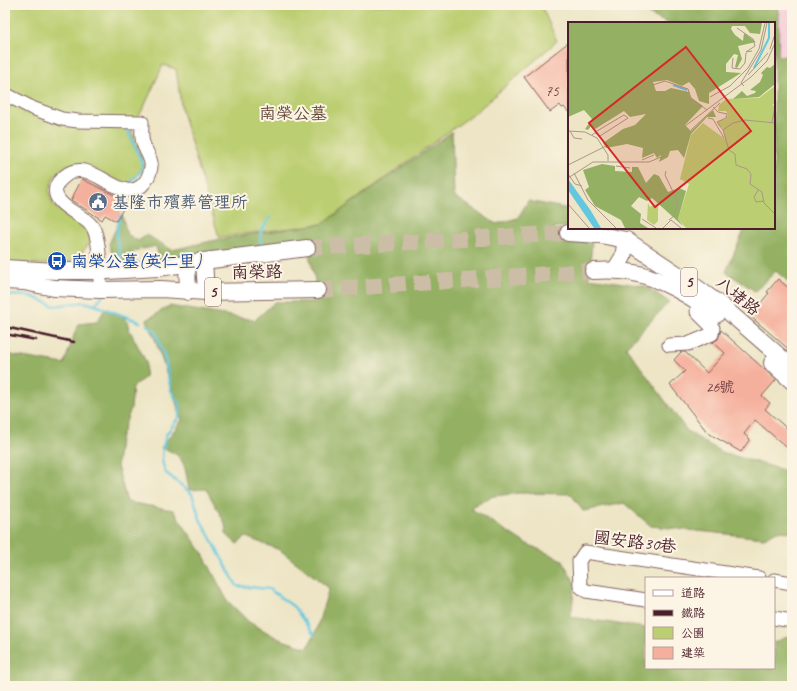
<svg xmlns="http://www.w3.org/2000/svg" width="797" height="691" font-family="Caveat,'LXGW WenKai TC',sans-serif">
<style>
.built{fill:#f5cfd9}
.green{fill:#bbce71;stroke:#82764e}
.forest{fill:#94b163;stroke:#6f6847}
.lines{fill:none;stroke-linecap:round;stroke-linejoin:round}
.stream{stroke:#62c7df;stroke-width:2.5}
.building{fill:#f5b09d}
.major-tunnel{stroke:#ccbda6;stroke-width:16;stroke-dasharray:16 8;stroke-linecap:butt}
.minor-casing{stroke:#836461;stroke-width:15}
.major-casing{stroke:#836461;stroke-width:18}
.minor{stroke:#fff;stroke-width:13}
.major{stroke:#fff;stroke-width:16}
.rail{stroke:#4a1f2b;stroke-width:2.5}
.labels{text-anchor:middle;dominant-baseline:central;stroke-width:4;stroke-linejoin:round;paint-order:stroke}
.number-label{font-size:15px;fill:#754348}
.shield{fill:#fcf5e5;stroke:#7f5f63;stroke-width:1}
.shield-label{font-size:16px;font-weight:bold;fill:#4a1f2b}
.park-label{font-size:17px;fill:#664b3c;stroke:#fcf5e5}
.service-label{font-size:17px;fill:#4e5e75;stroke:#fcf5e5;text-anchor:start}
.transit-label{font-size:17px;fill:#164399;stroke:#fcf5e5;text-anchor:start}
.street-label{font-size:17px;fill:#4a1f2b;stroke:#fcf5e5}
.inset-river{fill:none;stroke:#62c7df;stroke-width:2}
.inset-road{fill:none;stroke:#ac9687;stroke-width:1}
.view{fill:#d62828;fill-opacity:0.15;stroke:#d62828;stroke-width:2}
.inset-edge{fill:none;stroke:#4a1f2b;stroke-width:2}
</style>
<rect width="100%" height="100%" fill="#fcf5e5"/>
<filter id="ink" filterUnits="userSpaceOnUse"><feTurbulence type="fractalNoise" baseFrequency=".025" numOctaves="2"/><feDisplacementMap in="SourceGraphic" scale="8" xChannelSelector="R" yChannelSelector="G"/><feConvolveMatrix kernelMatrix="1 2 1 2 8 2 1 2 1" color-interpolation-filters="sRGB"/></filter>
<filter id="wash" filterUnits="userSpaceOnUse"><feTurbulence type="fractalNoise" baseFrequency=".012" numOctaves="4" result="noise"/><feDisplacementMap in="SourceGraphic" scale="16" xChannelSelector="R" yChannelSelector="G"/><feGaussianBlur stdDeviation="0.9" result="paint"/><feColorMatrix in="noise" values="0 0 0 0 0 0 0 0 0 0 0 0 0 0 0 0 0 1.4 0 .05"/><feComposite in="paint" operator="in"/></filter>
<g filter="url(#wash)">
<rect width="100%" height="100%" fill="#ede5c5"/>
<polygon class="built" points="776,5 792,5 792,57 778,56 779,15"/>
<polygon class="green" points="5,5 541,5 557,41 476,112 322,224 219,237 182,112 176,69 163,65 144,107 131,129 145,166 130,184 119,181 83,164 67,165 55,175 49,191 53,205 87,231 91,241 77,259 62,264 5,264"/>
<g class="forest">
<polygon points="621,5 776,5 779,15 778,56 792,57 792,285 776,271 755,291 726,272 745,228 774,228 774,23 667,23 642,11"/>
<path d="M452,132l2,64 42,28 22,-6 10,-17 41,8v18h-15l3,13 35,1 -3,37 56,8 24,16 -43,45 61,84 34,21 66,19 2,19 3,1v41l-15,-1 -13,7 -113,-12 -27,-23 -41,8 -12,-17 -52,-1 -26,3 -23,12 55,35 37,17 13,23 -4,34 75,11v40h128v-26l16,-6 2,5v45h-787v-332l59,10 14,-40 19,-2 8,-13 21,9 3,11 17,33 -1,15 -12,10 -2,21 -11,31 -3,27 10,36 46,8 30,44 24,46 22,22 30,17 28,9 9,-17 13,-43 -49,-38 -34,-13 -9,7 -11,-10 -1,-11 -19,-34 -17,1c-4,-22 -3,-36 -28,-42l21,-28 -28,-84 -7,-16 22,-14 86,14 20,-18h42l-2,-22 -9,-39 -146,21 -4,-16 -23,5 1,13 -19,-1 -6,-19 13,-29 5,19 11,7 9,-6 25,15 48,-11 102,-15z"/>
</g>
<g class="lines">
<g class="stream">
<polyline points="127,129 142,163 142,170 129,184"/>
<polyline points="120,215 116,235 122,264"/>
<path d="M262,248c-4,-15 -1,-19 9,-31"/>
<polyline points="5,295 31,296 54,306 84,302 95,305 102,296"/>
<polyline points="95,305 140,322"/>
<polyline points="147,325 155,331 165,359 171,390 180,406 179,417 166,435 163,448 162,460 165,472 192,494 200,519 237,586 269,589 294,607 314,635"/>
</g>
</g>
<g id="blocks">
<g class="building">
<polygon points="569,42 569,113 564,107 562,108 560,105 550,112 524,77"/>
<polygon points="82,179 122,199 123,209 116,221 105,215 102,220 71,200"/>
<polygon points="778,279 792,291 792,352 750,316 769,293 767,292"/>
<polygon points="721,330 776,380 762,396 770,403 765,409 792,433 792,452 755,420 744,434 750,439 741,452 708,433 670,385 685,371 674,360 681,352 685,352 707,373 725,353 713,342 718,339"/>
</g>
</g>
</g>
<g filter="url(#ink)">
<use href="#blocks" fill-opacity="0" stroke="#836461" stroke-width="1"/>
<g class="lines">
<g class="major-tunnel">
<polyline points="307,248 568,233"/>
<polyline points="318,290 593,271"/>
</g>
<defs>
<g id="minor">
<path d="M5,94l27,14 30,11 16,2 64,1c0,6 -1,15 1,21 2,7 7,13 8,20 1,6 -3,15 -6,19 -23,29 -53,-29 -80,-6 -4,3 -8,7 -9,11 -5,18 26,27 35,38 10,11 9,50 9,65"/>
<polyline points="669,345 688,344 712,334 713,328 697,312 698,303"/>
<polyline points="774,580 792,583"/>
<polyline points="646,600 586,591 580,586 579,561 585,552 759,578"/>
<polyline points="774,618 792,621"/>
</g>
<g id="major">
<polyline points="568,233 600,235 626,240 689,282 723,307 792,367"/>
<polyline points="204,261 206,292"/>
<polyline points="187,264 188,292"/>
<polyline points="5,268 56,271 107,271 158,268 204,261 307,248"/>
<polyline points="615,270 623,257 626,240"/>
<path d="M593,271c14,-1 27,-1 41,2 25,4 62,26 82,42"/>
<polyline points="5,281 24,282 54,288 100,290 161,289 206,292 318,290"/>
<polyline points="772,363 792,381"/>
</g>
</defs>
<use href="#minor" class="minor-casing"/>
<use href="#major" class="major-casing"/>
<use href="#minor" class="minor"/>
<use href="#major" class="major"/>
<g class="rail">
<polyline points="5,327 74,342"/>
<polyline points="5,334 36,340"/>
</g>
</g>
</g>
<defs>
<symbol id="civic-disc" viewBox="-11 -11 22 22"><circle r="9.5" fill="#5c6f8a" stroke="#fcf5e5"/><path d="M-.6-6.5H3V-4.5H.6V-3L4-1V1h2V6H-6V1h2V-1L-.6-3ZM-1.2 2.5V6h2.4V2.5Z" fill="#fff"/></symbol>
<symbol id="bus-disc" viewBox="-11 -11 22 22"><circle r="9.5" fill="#1a4fb4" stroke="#fcf5e5"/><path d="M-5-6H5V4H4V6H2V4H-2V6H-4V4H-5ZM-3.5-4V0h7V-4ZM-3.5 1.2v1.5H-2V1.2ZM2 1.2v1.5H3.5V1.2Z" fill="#fff"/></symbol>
</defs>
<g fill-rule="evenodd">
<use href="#civic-disc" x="87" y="191" width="22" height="22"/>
<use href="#bus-disc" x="46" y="250" width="22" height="22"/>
</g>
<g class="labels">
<g class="number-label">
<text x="552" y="91">75</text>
<text x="720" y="387">26號</text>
</g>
<g class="shield">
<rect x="681" y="268" width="16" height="28" rx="3"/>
<rect x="205" y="278" width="16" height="28" rx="3"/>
</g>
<g class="shield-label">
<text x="689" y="282">5</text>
<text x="213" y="292">5</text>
</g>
<g class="park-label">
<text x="293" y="113">南榮公墓</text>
</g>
<g class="service-label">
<text x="112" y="202">基隆市殯葬管理所</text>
</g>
<g class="transit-label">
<text x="71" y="261">南榮公墓(英仁里)</text>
</g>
<g class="street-label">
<text transform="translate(257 272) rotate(-1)">南榮路</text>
<text transform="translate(738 296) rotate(39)">八堵路</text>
<text transform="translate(635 542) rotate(7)">國安路30巷</text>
</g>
</g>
<g transform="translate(568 22)">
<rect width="207" height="207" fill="#ede5c5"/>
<path d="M207,64v16l-3,4 3,-1v123h-89l-8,-9 11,-35 -9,-5 11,-44 12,-12 22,16 -2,-11 -5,-3v-4l8,-2 2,-4 -2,-4h-8l1,-6 7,-6 33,-1zM80,181l2,4 4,-2 4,2v14l-4,4 -7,-5z" fill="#bbce71"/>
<path d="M0,1h194l-2,11 -10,-1 -5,-7h-13l-1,3 4,6 8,6 1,-8 12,9 -18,4 4,13 -5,9 -2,-1 3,-12 -4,-1 -8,10v8l15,1 -32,20v11l-10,-3 -4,-12 -6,-7 -7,4 -15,-6 -14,2 3,9h9l6,-3 18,4 1,5 13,9 -18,19 6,6 22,-21 3,7h-9l-16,17 -7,24 -6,-8 -8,1 -2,6 -9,5 2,-7 -4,3 -3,-5 -12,5 1,-10 -16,-4 -21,4 -3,-5 20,-14 12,-4 11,-11 -16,3 -6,-6 -29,18 -4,-3 -3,4 -3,-1 7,-10 -8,-9 -16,7zM207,42v20l-16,13 -26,2 9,-8 5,5 8,-3 1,-2 -6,-1 10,-8 3,-7 -2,-2 6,-6 3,1zM34,142l13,2v5l17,1v-5h6l8,16 8,-9 5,2 9,16 11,-4 7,3 -8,28 5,7 -31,-28 -5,3 -8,-4 -8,9 10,8 -1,9 8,5h-23l-4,-8 -26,-14 -10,-16 4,-3 -6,-17z" fill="#94b163"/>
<path d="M0,157l23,32 10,17h-7l-26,-38z" fill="#62c7df"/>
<path class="inset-river" d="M186,46l15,-30v-15M105,63l14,5"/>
<path class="inset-road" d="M169,6l16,11 2,7 -9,6 6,-1M202,27l5,-15M165,36l-1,10 8,1 5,-6 1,-10M180,53l20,-22M85,63l12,-4 23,8 3,9 16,12M176,64l-3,-3 20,-33 6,-27M142,75l20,-11 18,-18 11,-19 6,-26M145,85l5,5 9,2 -1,4 -9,4 6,8 10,-7 12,-3 30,3M140,96l5,1 11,19M204,100l3,-15M117,104l66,-49 16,-16 8,-18M123,108l29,-27M155,108l6,20 6,4 1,11 11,4 4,5 -1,10 12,8 2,11 11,11M0,109l17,1 12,6 11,17v6M2,109l4,7 8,1M24,113l5,-4 27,-16 4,3 -28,18 -5,-3M74,138l12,-5M0,143l38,-19M48,144l14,2M98,149l-1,4 12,25 -2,15 -6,5M6,151l14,27 28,28M0,152l7,10 7,2M0,156l25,-16h56l12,-5M190,168l-4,7 2,5 8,-1M0,182l21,24M74,197l14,9M95,206l8,-8 10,8"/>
<path class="view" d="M118,25l65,84 -96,76 -66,-84z"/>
<rect width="207" height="207" class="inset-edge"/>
</g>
<rect width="797" height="691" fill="none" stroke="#fcf5e5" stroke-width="20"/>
<rect x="645" y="577" width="130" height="92" fill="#fcf5e5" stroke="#b59f9b"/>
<rect x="653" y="590" width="20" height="6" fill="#ffffff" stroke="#b59f9b"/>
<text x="681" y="597" font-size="12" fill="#4a1f2b">道路</text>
<rect x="653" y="610" width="20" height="6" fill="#4a1f2b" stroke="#b59f9b"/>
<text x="681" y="617" font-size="12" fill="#4a1f2b">鐵路</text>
<rect x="653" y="627" width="20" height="12" fill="#bbce71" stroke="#b59f9b"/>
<text x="681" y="637" font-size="12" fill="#4a1f2b">公園</text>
<rect x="653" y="647" width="20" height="12" fill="#f5b09d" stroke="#b59f9b"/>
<text x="681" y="657" font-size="12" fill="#4a1f2b">建築</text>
</svg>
